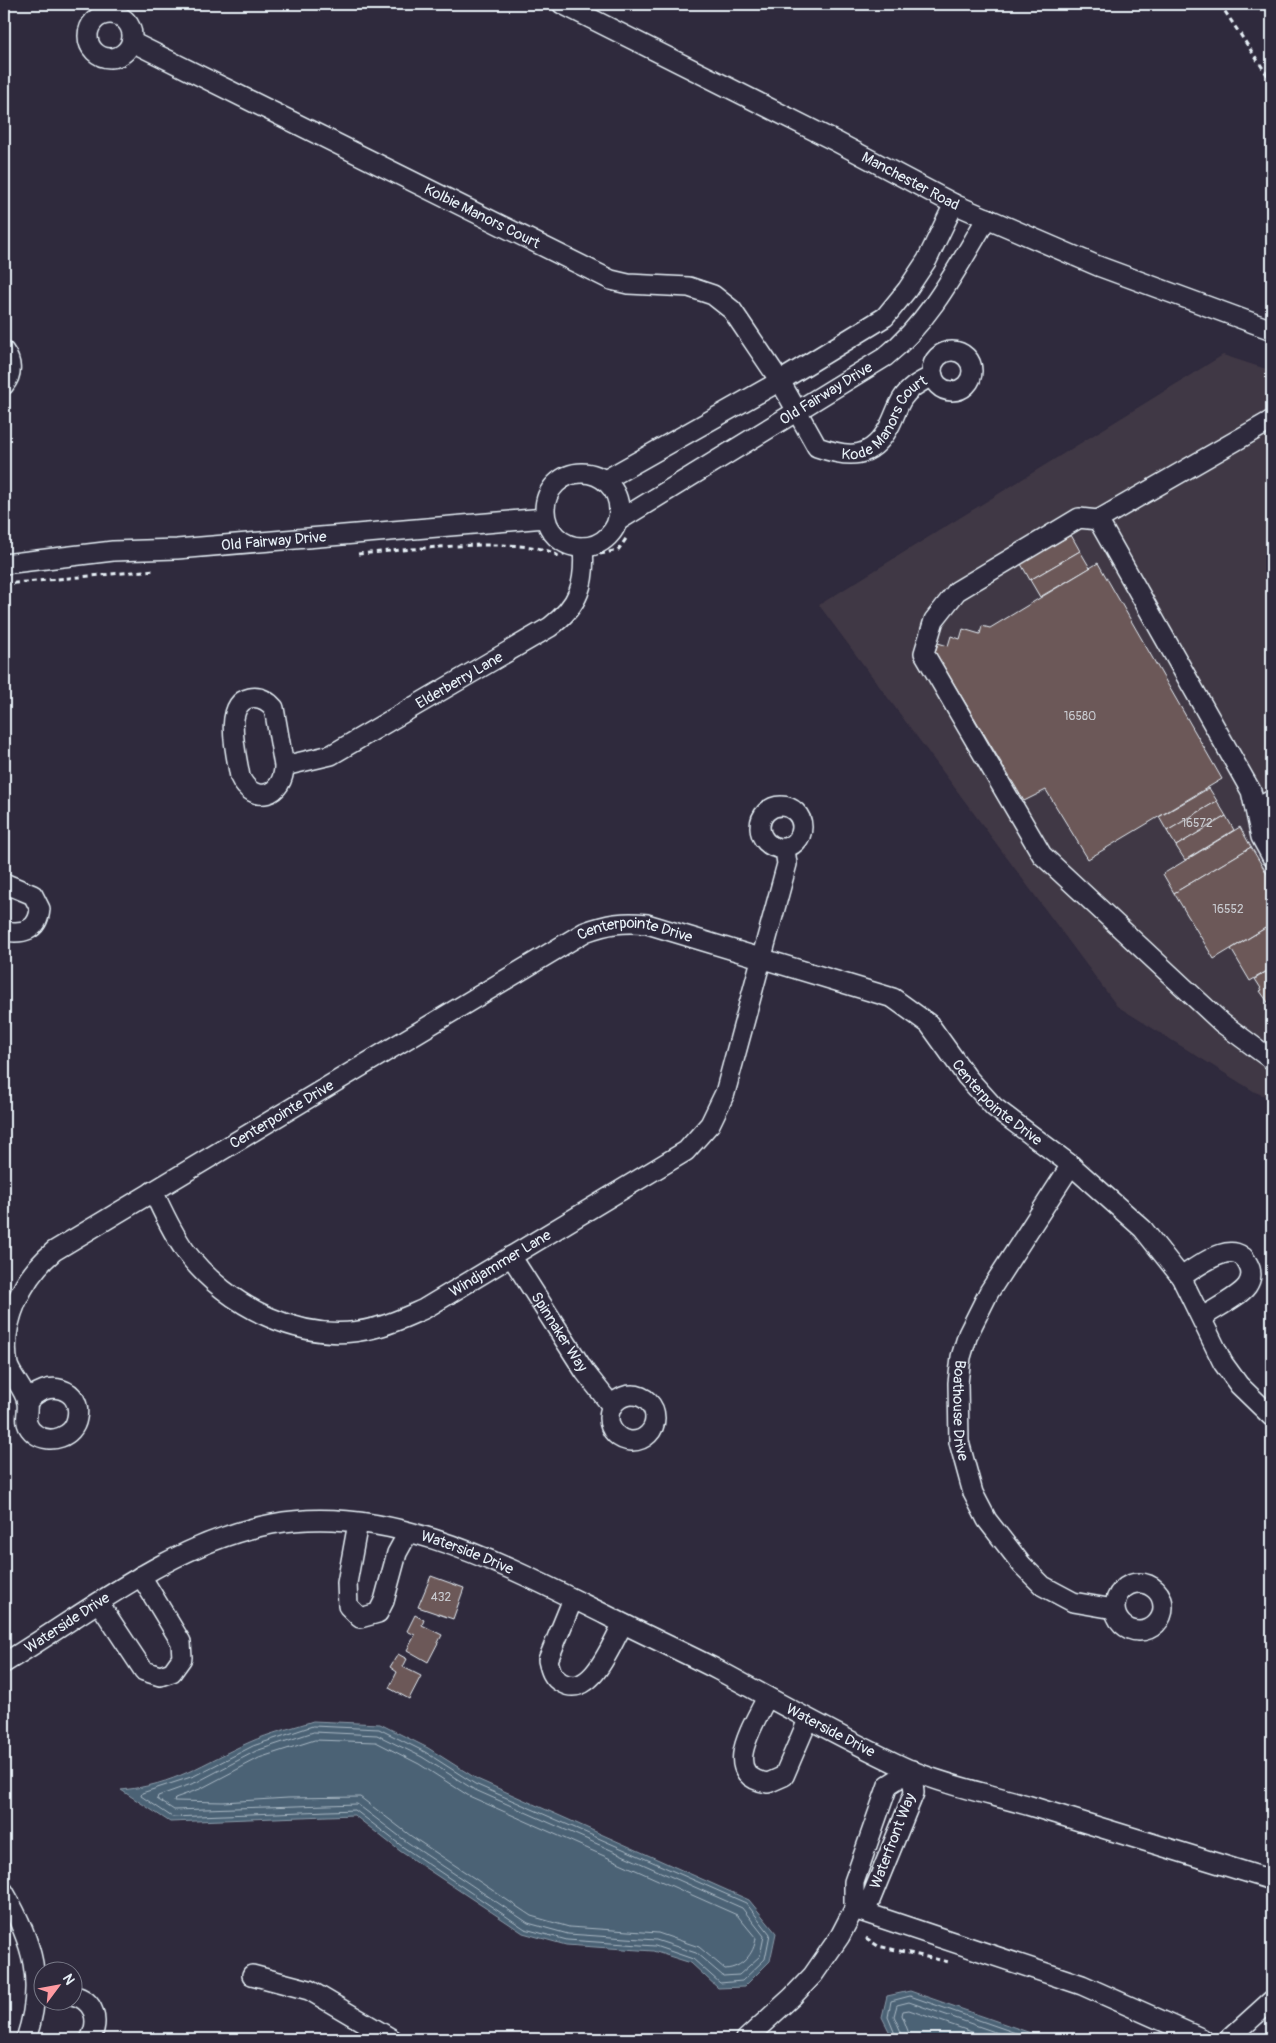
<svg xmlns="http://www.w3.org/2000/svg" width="1276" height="2043" font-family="Pangolin,sans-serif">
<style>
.built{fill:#413845}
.water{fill:#4b6275;stroke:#8a9ba9}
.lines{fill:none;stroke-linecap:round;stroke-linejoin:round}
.shore{stroke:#a9b8c4;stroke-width:1}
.building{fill:#6c5959;stroke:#e8f1f8}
.minor-casing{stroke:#e8f1f8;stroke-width:22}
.path{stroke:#e8f1f8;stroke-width:3;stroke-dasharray:5 4;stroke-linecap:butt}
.minor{stroke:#2f2a3d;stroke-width:19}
.labels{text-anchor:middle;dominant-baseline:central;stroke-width:5;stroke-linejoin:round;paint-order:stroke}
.number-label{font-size:12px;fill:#c9cbd0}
.street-label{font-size:15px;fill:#e8f1f8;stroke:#2f2a3d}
</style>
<rect width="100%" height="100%" fill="#2f2a3d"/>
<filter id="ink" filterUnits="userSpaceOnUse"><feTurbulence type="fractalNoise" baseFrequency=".02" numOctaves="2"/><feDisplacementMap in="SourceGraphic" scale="10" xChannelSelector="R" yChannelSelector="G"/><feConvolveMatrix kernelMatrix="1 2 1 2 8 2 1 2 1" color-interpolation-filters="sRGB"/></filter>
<g filter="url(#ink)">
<polygon class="built" points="1223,355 1272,371 1272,1099 1255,1092 1117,1006 819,605"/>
<g class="water">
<path d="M313,1721l67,3 48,24 49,31 272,121 27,33 -6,28 -26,26 -26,1 -27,-25 -38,-12 -87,-6 -43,-12 -123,-82 -46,-36 -184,7 -49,-32c55,-5 81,-27 129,-48 20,-9 42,-14 63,-21z"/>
<polygon points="910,1991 1048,2039 893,2039 882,2017 887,1996"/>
</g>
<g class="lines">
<g class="shore">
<polygon points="313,1726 379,1729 425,1752 475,1784 746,1903 770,1934 765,1959 742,1981 720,1983 693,1959 655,1946 567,1940 525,1929 403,1847 355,1810 172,1817 141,1796 142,1793 194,1776 253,1746"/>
<polygon points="314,1732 377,1735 422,1757 473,1789 742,1908 764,1936 760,1956 739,1975 723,1976 696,1953 656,1940 568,1934 528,1923 407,1842 357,1804 174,1810 157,1799 158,1796 197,1782 256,1751"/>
<path d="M315,1740l61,2 43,22 50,32 268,119 19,23c-2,16 -14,30 -31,31l-26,-22 -41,-14 -89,-6 -38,-11 -120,-80 -51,-39 -72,1 -65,4 -49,-1 1,-3 25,-9 59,-31z"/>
<polyline points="897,2039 888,2017 891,2001 910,1996 1033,2039"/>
<polyline points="904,2039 894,2016 897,2005 909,2002 1015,2039"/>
<polyline points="911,2039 902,2015 903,2011 909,2010 992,2039"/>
</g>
</g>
<g class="building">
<polygon points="1071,535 1080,551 1030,580 1021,564"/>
<polygon points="1080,551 1090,568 1040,597 1030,580"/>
<polygon points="1098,563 1222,779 1088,859 1046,790 1024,801 935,652 938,643 948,646 951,636 960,639 963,629 980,634 982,626 990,628"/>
<polygon points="1209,788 1217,801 1167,831 1159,817"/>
<polygon points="1217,801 1226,816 1176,846 1167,831"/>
<polygon points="1226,816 1234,830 1185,860 1176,846"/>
<polygon points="1240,827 1251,847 1174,893 1163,874"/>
<polygon points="1251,847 1272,882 1272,924 1214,959 1174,893"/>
<polygon points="1272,924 1272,968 1250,981 1231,949"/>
<polygon points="1272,968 1272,1008 1260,991 1262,990 1255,979"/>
<polygon points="431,1576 464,1588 453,1619 418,1607"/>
<polygon points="415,1615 424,1620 422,1625 442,1635 428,1662 407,1650 415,1635 407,1631"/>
<polygon points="398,1654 407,1659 403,1667 421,1676 409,1699 389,1688 397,1672 390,1667"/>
</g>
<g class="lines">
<defs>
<g id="minor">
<path id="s1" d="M562,4l273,137 119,63 144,62 174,64"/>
<circle cx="110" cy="36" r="22"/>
<path id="s2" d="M132,42l479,238 17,4 61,3 24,8 19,15 48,71 37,66c32,11 54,13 72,-20 5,-9 8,-20 13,-28 7,-11 19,-18 31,-23"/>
<path d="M4,351c8,11 9,23 0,34"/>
<circle cx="952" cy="371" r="20"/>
<polyline points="1272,420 1098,520 1251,791 1261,837 1272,857"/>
<circle cx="582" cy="510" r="37"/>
<polyline points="605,480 780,381 885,317 907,290 927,260 954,204"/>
<polyline points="1098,520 1079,518 957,591 934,620 924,653 1042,855 1222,1023 1272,1060"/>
<path id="s3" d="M618,521l267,-164c46,-37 72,-89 102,-139"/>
<path id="s4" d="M4,564l109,-13 64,-2 368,-31"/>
<path id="s5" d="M284,766c0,30 -31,40 -44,11 -3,-20 -18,-73 10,-79 10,-2 18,3 24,10l10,58 47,-11 219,-128c29,-22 36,-43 33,-80"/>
<circle cx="781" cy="827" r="21"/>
<polyline points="1255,809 1272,800"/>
<path d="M4,883l29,12 7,14c-2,22 -17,25 -36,22"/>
<path id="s6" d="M1071,1165l-82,127 -21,42 -7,23 -3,26 1,59 14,51 14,27 35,45 21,21 30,16 41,7"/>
<path id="s7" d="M153,1191c10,21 19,42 33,61 41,55 119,94 188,76 18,-4 34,-12 50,-19l262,-158 24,-27 15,-31 62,-229 -2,-15"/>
<path id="s8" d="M511,1256l74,116 26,33"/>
<path d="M1181,1277c16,-10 54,-41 67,-13 4,7 4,15 -1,22 -8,11 -33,23 -44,31"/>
<circle cx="632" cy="1418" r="23"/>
<path id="s9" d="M27,1403c19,-26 56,-15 50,15 -3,19 -27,27 -42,16 -14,-11 -6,-20 -8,-31 -2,-14 -15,-25 -19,-38 -8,-43 15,-88 46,-114l531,-319c22,-8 39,-11 62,-8l246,74 36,26 38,53 27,30 77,58 72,64 38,48 42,86 16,22 33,32"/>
<polyline points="358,1523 347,1583 348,1606 360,1618 378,1613 384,1601 397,1553 408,1533"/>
<circle cx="1139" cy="1607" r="24"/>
<path d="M573,1599l-25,61c2,9 4,18 14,23 30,16 49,-39 61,-59"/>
<polyline points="99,1603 144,1671 160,1676 172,1672 182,1658 181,1642 141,1576"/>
<path id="s10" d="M4,1663c86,-52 167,-120 268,-139 116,-22 234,42 334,91 37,19 75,36 112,55 63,34 125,69 190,99 37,16 81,25 119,36 82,25 164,50 245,75"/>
<path d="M767,1697c-12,26 -49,79 1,86l16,-7 24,-56"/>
<path d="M4,1892c29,50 41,91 22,147"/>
<polyline points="854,1909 1082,1985 1203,2039"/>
<polyline points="252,1975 309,1990 392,2039"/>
<path d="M72,1995c23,5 28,26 18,44"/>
<polyline points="746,2039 792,1997 813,1975 840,1936 854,1909 854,1882 888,1785 912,1770 914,1793 869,1903 854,1909"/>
<polyline points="1229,2039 1272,2000"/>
</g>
</defs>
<use href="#minor" class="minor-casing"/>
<g class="path">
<polyline points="79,4 80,6"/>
<polyline points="1220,4 1272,82"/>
<polyline points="4,7 10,4"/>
<path d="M358,554c40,-3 172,-20 200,2l8,-3"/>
<polyline points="600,554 618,550 628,536"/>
<polyline points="4,584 155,570"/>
<polyline points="866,1938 878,1946 949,1962"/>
<polyline points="779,2036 784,2039"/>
</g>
<use href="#minor" class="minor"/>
</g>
</g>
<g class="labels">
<g class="number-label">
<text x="1080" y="716">16580</text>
<text x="1197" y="823">16572</text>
<text x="1228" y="909">16552</text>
<text x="441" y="1597">432</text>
</g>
<g class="street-label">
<text stroke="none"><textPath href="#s1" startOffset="391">Manchester Road</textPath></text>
<text stroke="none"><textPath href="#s2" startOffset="391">Kolbie Manors Court</textPath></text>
<text stroke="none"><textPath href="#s3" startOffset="244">Old Fairway Drive</textPath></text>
<text stroke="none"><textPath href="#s2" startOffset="910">Kode Manors Court</textPath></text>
<text stroke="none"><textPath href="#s4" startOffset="271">Old Fairway Drive</textPath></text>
<text stroke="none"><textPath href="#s5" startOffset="439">Elderberry Lane</textPath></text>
<text stroke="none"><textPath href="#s9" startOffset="1004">Centerpointe Drive</textPath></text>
<text stroke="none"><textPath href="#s9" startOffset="1422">Centerpointe Drive</textPath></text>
<text stroke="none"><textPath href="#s9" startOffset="599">Centerpointe Drive</textPath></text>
<text stroke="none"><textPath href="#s7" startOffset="426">Windjammer Lane</textPath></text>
<text stroke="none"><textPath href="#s8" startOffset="90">Spinnaker Way</textPath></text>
<text stroke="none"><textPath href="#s6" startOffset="276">Boathouse Drive</textPath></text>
<text stroke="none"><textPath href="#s10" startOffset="504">Waterside Drive</textPath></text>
<text stroke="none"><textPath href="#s10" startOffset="75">Waterside Drive</textPath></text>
<text stroke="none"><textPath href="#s10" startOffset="909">Waterside Drive</textPath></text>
<text transform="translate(893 1841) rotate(-69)">Waterfront Way</text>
</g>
</g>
<rect width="1276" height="2043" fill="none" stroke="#2f2a3d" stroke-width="20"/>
<rect x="10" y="10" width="1256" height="2023" fill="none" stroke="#e8f1f8" stroke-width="2" filter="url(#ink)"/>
<g transform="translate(58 1986) rotate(58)"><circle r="24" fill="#2f2a3d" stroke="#797a88"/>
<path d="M0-4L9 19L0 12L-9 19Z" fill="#ff9aa2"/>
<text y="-8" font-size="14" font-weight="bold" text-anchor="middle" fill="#e8f1f8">N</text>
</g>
</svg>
